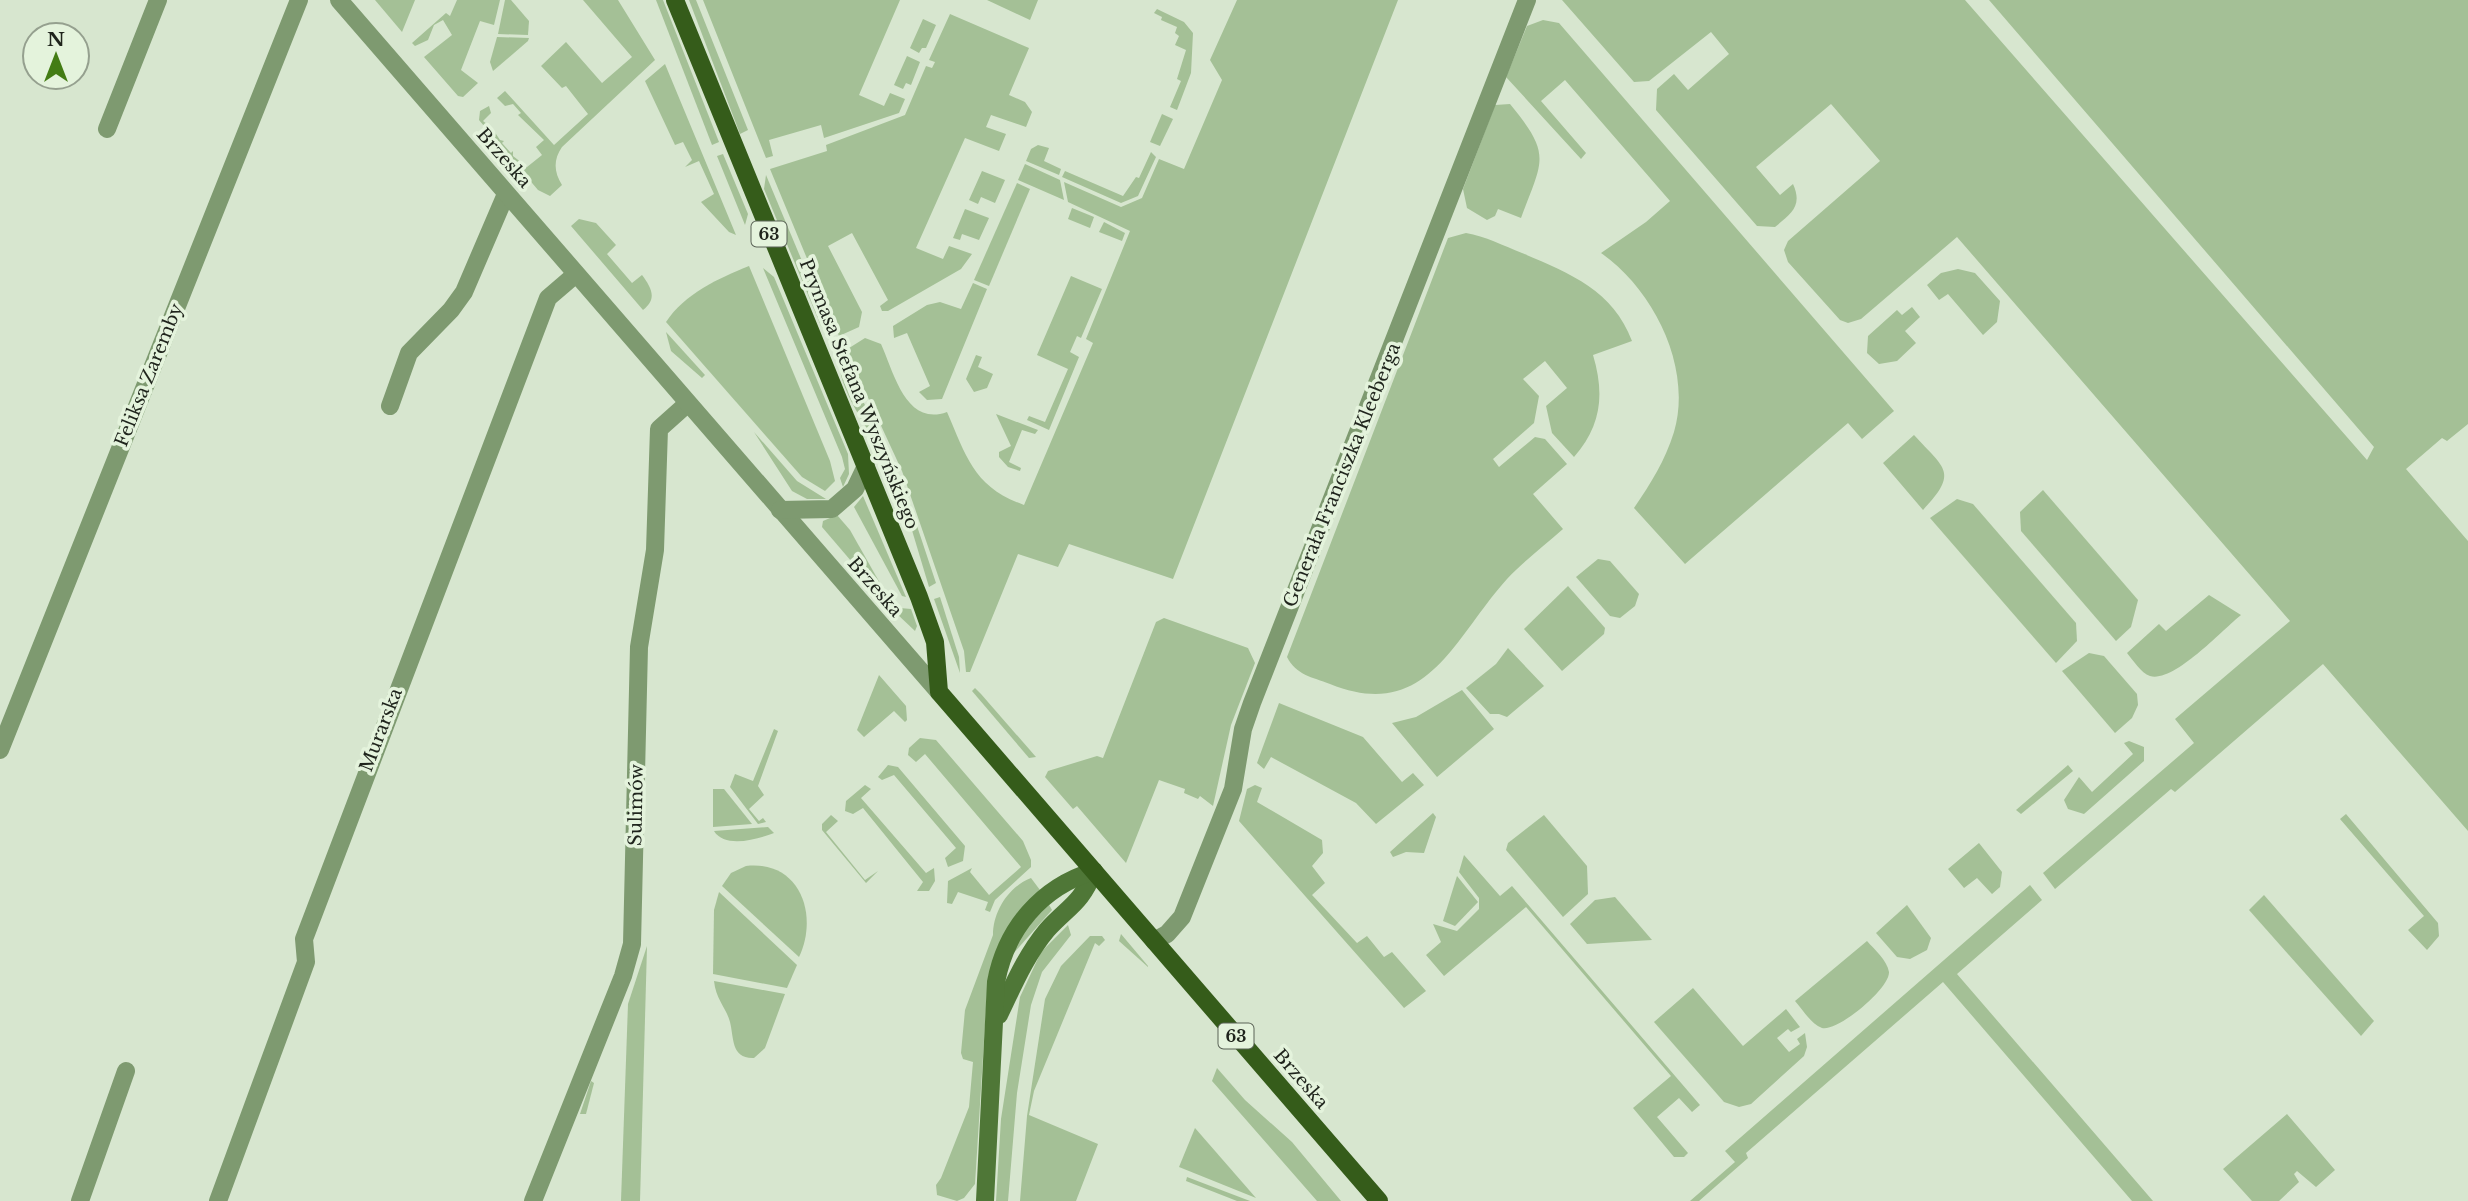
<svg xmlns="http://www.w3.org/2000/svg" width="2468" height="1201" font-family="'Libre Baskerville',serif">
<style>
.green{fill:#a4c096}
.lines{fill:none;stroke-linecap:round;stroke-linejoin:round}
.minor{stroke:#7e9a70;stroke-width:18}
.tertiary{stroke:#7e9a70;stroke-width:18}
.secondary{stroke:#4f7737;stroke-width:18}
.primary{stroke:#355c1a;stroke-width:18}
.labels{text-anchor:middle;dominant-baseline:central;stroke-width:7;stroke-linejoin:round;paint-order:stroke}
.shield{fill:#e4f3dc;stroke:#5a6256;stroke-width:2}
.shield-label{font-size:16px;font-weight:bold;fill:#1f241c}
.street-label{font-size:18px;fill:#1f241c;stroke:#e4f3dc}
</style>
<rect width="100%" height="100%" fill="#d7e6cf"/>
<g class="green">
<polygon points="375,0 415,0 402,32"/>
<polygon points="457,0 500,0 494,25 480,21 461,70 478,83 463,97 458,96 424,57 452,35 443,20 434,25 428,40 415,46 412,43 446,13 450,16"/>
<polygon points="505,0 511,0 529,21 528,35 498,34"/>
<path d="M583,0h35l37,60 -93,87c-9,13 -8,25 0,38l-12,11 -12,-6 -59,-70 1,-9 9,-5 2,7 -8,8 9,7 8,12 4,1 -2,2 9,10 2,-2v5l14,11 15,-12 -6,-8 8,-7 -26,-25 3,-2 -8,-9 -8,2 -8,-8 8,-7 49,54 34,-31 -22,-28 -4,2 -21,-22 25,-24 36,41 30,-26z"/>
<polygon points="656,0 663,0 719,142 712,145"/>
<polygon points="689,0 696,0 748,130 740,134"/>
<polygon points="703,0 900,0 859,95 884,106 890,93 905,99 899,113 824,138 821,125 769,140 773,156 766,158"/>
<polygon points="987,0 1038,0 1030,20"/>
<path d="M1237,0h161l-225,579 -104,-35 -11,23 -40,-13 -48,118h-4l-2,-21 -62,-180 -56,-121 19,-12 16,6c13,29 25,83 66,68 20,46 27,75 77,93l69,-162 -7,-4 44,-108 -62,-29 -4,-20 57,25 21,-9 17,-39 25,10 38,-89 -12,-20z"/>
<path d="M1562,0h403l402,460 7,-13 -385,-447h479v424l-21,17 -5,-3 -36,31 62,72v290l-145,-167 -148,128 -4,-3 -116,100 -12,-16 151,-130 -19,-24 115,-98 -333,-384 -96,82 -13,4 -8,-3 -52,-58 -4,-12 4,-9 92,-80 -49,-57 -75,63 24,28 13,-11c10,22 -2,30 -18,43l-18,-1 -101,-116 1,-21 17,-15 14,16 41,-36 -18,-22 -62,49 -15,1z"/>
<polygon points="1157,9 1184,22 1193,33 1191,73 1177,110 1170,107 1181,81 1177,79 1186,50 1175,45 1179,36 1175,33 1177,27 1161,20 1162,17 1154,13"/>
<polygon points="950,14 1029,48 1009,95 1025,102 1032,112 1026,127 991,115 986,127 1006,134 999,151 965,138 916,248 943,259 949,246 972,254 961,269 888,311 882,311 880,306 888,300 852,233 828,246 862,312 859,327 839,336 770,169 827,151 826,145 905,115 926,66 932,68 935,62 929,60"/>
<polygon points="923,19 936,25 926,48 922,48 919,53 910,48"/>
<path d="M1543,20l16,3 335,388 -32,28 -14,-16 -163,141 -51,-56c17,-25 31,-47 40,-76 19,-65 -21,-143 -73,-179l45,-31 24,-21 -105,-121 -24,21 45,52 -5,6 -75,-82 21,-51z"/>
<polygon points="497,37 529,38 528,41 493,71 490,62"/>
<polygon points="907,56 920,62 911,85 906,83 903,89 894,85"/>
<polygon points="665,64 736,235 729,232 701,202 714,194 699,161 685,167 692,160 683,142 675,145 645,81"/>
<path d="M1510,104c42,51 33,55 11,114l-23,-9 -3,7 -8,4 -20,-12 -4,-19 32,-84z"/>
<polygon points="1162,114 1173,119 1160,146 1150,142"/>
<polygon points="1038,145 1049,148 1044,161 1061,169 1059,175 1026,161 1031,149"/>
<polygon points="1151,152 1156,157 1138,196 1121,203 1062,177 1065,171 1123,196 1136,177 1139,178"/>
<polygon points="723,154 748,214 745,225 717,156"/>
<polygon points="1025,164 1060,180 1064,200 1018,180"/>
<polygon points="982,171 1005,180 995,203 981,197 978,204 969,200"/>
<polygon points="766,175 833,335 821,326 764,189"/>
<polygon points="1017,183 1030,189 989,286 974,280"/>
<polygon points="1072,208 1094,217 1090,228 1068,219"/>
<polygon points="965,209 989,218 979,240 962,234 960,240 953,238"/>
<path d="M579,219l17,4 20,22 -9,9 25,29 10,-8c9,12 16,24 1,35l-72,-84z"/>
<polygon points="1104,222 1125,233 1122,241 1099,232"/>
<path d="M1466,233c19,3 38,13 56,20 47,20 91,37 110,88l-39,14c12,40 8,71 -19,102l-22,-24 -6,-27 21,-18 -22,-27 -22,18 16,17 -5,27 -41,36 6,8 36,-30 10,2 22,25 -34,30 30,35c-18,16 -39,32 -56,50 -54,60 -80,144 -177,105 -18,-7 -34,-9 -43,-27l161,-419z"/>
<path d="M749,266l81,195 5,20 -10,10 -23,-14 -136,-155c18,-28 53,-44 83,-56z"/>
<polygon points="763,268 774,277 848,454 849,474 843,487 840,478 845,469 842,457"/>
<polygon points="1958,269 1975,273 2000,301 1997,322 1983,335 1948,294 1939,300 1927,285 1941,273"/>
<polygon points="1071,276 1102,289 1081,338 1077,336 1070,352 1079,357 1049,430 1027,420 1029,416 1045,422 1068,369 1037,355"/>
<polygon points="973,283 987,289 942,399 927,400 919,392 930,386 907,333 894,338 893,326 927,305 940,302 961,309"/>
<polygon points="1912,307 1920,317 1905,331 1916,343 1897,361 1879,364 1867,353 1868,336 1897,310 1902,315"/>
<polygon points="666,332 705,375 702,378 671,351"/>
<polygon points="976,355 982,357 978,367 993,374 987,388 974,392 966,379"/>
<path d="M842,358l42,86 -5,3c-11,-17 -48,-71 -37,-89z"/>
<polygon points="996,414 1038,430 1035,434 1022,430 1009,462 1021,468 1020,471 1008,467 999,457 999,452 1011,446"/>
<polygon points="754,432 797,481 826,499 807,499 792,491"/>
<path d="M1914,435c31,34 45,37 9,75l-40,-47z"/>
<polygon points="2043,490 2138,600 2131,627 2116,641 2021,531 2020,512"/>
<polygon points="863,496 906,597 902,596 854,507"/>
<polygon points="1957,499 1973,504 2076,623 2077,641 2056,663 1930,518"/>
<polygon points="913,514 936,583 929,587 908,517"/>
<polygon points="837,515 850,530 885,592 881,596 822,527 823,521"/>
<polygon points="1598,559 1610,561 1639,594 1635,606 1620,618 1610,616 1576,577"/>
<polygon points="1568,586 1605,628 1604,634 1562,671 1524,629"/>
<path d="M2209,595l32,20c-19,15 -67,68 -91,61 -9,-3 -17,-16 -23,-23l32,-29 7,7z"/>
<polygon points="940,597 959,657 960,673 934,599"/>
<polygon points="900,608 911,609 917,626 915,631 896,613"/>
<polygon points="1164,618 1248,648 1255,663 1231,725 1213,806 1200,796 1198,799 1184,793 1185,789 1159,780 1126,863 1077,806 1073,809 1045,777 1048,771 1097,756 1103,758 1156,622"/>
<polygon points="1508,648 1544,686 1507,717 1499,714 1490,714 1466,688 1496,664"/>
<polygon points="2089,653 2104,656 2137,694 2138,705 2132,718 2115,733 2062,671"/>
<polygon points="879,675 906,706 907,720 905,722 894,711 864,737 857,730"/>
<polygon points="975,688 981,694 1036,757 1029,758 972,691"/>
<polygon points="1462,690 1494,729 1437,777 1392,723 1416,717"/>
<polygon points="1279,703 1363,737 1402,782 1413,773 1424,785 1376,824 1356,803 1271,757 1264,769 1257,763"/>
<polygon points="774,729 778,731 758,786 764,795 749,809 759,821 763,818 766,822 758,824 730,787 735,774 753,781"/>
<polygon points="920,738 936,740 1023,841 1031,860 1031,867 995,900 990,912 985,910 988,902 958,892 952,904 947,903 948,881 972,868 970,872 989,895 1021,867 925,754 916,762 908,755 909,748"/>
<polygon points="2129,741 2144,747 2144,761 2084,814 2068,809 2064,800 2079,777 2092,792 2133,754 2124,743"/>
<polygon points="888,765 898,767 965,846 963,861 948,867 945,858 956,848 894,775 882,780 878,777"/>
<polygon points="2068,765 2073,771 2021,814 2016,810"/>
<polygon points="865,785 871,789 861,798 926,873 934,868 935,881 929,891 917,891 923,882 863,808 853,814 845,811 846,801"/>
<polygon points="1255,785 1262,788 1257,802 1322,840 1323,853 1312,866 1325,883 1312,895 1357,943 1367,936 1384,957 1392,952 1426,991 1404,1008 1239,821 1247,789"/>
<polygon points="713,789 724,789 752,824 713,827"/>
<polygon points="1433,813 1436,817 1424,853 1406,852 1393,857 1390,852"/>
<polygon points="2346,814 2438,923 2439,936 2427,950 2408,930 2424,916 2340,819"/>
<polygon points="831,815 838,821 826,832 865,880 878,871 866,883 822,830 822,824"/>
<polygon points="1544,815 1587,866 1588,894 1563,917 1506,850 1508,843"/>
<path d="M768,827l6,6c-16,6 -49,16 -60,-2z"/>
<polygon points="1979,843 2002,872 2000,887 1992,894 1977,878 1964,888 1948,869"/>
<polygon points="1464,855 1500,896 1512,886 1700,1105 1692,1112 1679,1098 1657,1117 1688,1153 1684,1157 1674,1157 1633,1108 1671,1076 1526,907 1444,976 1426,955 1441,942 1433,924 1457,931 1479,909 1479,898 1459,872"/>
<path d="M746,866c54,-6 73,49 53,91l-77,-71 9,-13z"/>
<polygon points="1457,876 1478,902 1455,926 1443,921"/>
<path d="M1031,878l9,12 -35,42 -17,45 -13,207 -11,14 -7,3 -20,-6 -1,-10 5,-7 28,-71 4,-45 -10,-3 -2,-6 4,-43 28,-75c0,-23 15,-48 38,-57z"/>
<polygon points="2030,885 2042,900 1957,974 2153,1201 2132,1201 1943,982 1746,1153 1748,1158 1699,1201 1690,1201 1735,1162 1725,1151"/>
<polygon points="719,892 797,965 787,988 713,974 714,910"/>
<polygon points="2264,895 2374,1021 2361,1036 2249,910"/>
<polygon points="1615,897 1652,940 1587,944 1570,924 1595,900"/>
<polygon points="1048,903 1052,910 1012,955 1019,938"/>
<polygon points="1907,905 1931,938 1927,950 1910,959 1897,957 1876,933"/>
<polygon points="1068,925 1071,935 1042,972 1031,1005 1017,1093 1008,1201 996,1201 1001,1119 1020,997 1041,952"/>
<polygon points="1121,934 1148,966 1148,967 1119,941"/>
<polygon points="1090,936 1102,936 1105,940 1099,946 1095,943 1034,1091 1029,1115 1098,1144 1076,1201 1020,1201 1027,1116 1045,999 1061,966"/>
<path d="M1867,941c7,8 20,19 22,31 1,16 -51,60 -67,56 -11,-4 -19,-18 -27,-27z"/>
<polygon points="647,946 640,1201 621,1201 628,1004"/>
<path d="M714,981l71,13 -20,54 -11,10c-23,1 -20,-20 -24,-36 -4,-15 -14,-22 -16,-41z"/>
<polygon points="1693,988 1743,1046 1786,1009 1800,1027 1791,1032 1788,1029 1777,1038 1789,1052 1800,1044 1797,1039 1805,1033 1807,1047 1804,1056 1751,1104 1739,1107 1724,1102 1654,1022"/>
<polygon points="1217,1068 1245,1100 1292,1142 1341,1201 1317,1201 1212,1081"/>
<polygon points="591,1081 594,1083 586,1114 580,1114"/>
<polygon points="2287,1114 2335,1170 2316,1187 2297,1171 2294,1174 2299,1182 2279,1201 2252,1201 2223,1169"/>
<polygon points="1195,1128 1256,1198 1179,1167"/>
<polygon points="1187,1177 1250,1201 1237,1201 1186,1181"/>
</g>
<g class="lines">
<g class="minor">
<polyline points="107,129 158,0"/>
<polyline points="390,406 409,353 451,310 464,292 506,194"/>
<polyline points="0,750 299,0"/>
<polyline points="1154,941 1167,934 1182,917 1233,789 1243,729 1252,703 1527,0"/>
<polyline points="80,1201 126,1071"/>
<polyline points="218,1201 306,962 304,939 548,298 576,274"/>
<polyline points="533,1201 623,976 632,944 639,647 655,550 659,429 687,404"/>
</g>
<g class="tertiary">
<polyline points="339,0 939,692"/>
<polyline points="780,510 832,509 855,489 866,466"/>
</g>
<g class="secondary">
<path d="M999,1015c14,-29 27,-60 48,-85 22,-24 34,-26 47,-59"/>
<path d="M985,1201l11,-219c10,-53 45,-95 98,-111"/>
</g>
<polyline class="primary" points="675,0 919,597 935,642 939,692 1379,1201"/>
</g>
<g class="labels">
<g class="shield">
<rect x="751.5" y="221.5" width="35" height="25" rx="5"/>
<rect x="1218.5" y="1023.5" width="35" height="25" rx="5"/>
</g>
<g class="shield-label">
<text x="769" y="234">63</text>
<text x="1236" y="1036">63</text>
</g>
<g class="street-label">
<text transform="translate(504 158) rotate(49)">Brzeska</text>
<text transform="translate(149 375) rotate(-68)">Feliksa Zaremby</text>
<text transform="translate(859 394) rotate(68)">Prymasa Stefana Wyszyńskiego</text>
<text transform="translate(1342 475) rotate(-68)">Generała Franciszka Kleeberga</text>
<text transform="translate(875 587) rotate(49)">Brzeska</text>
<text transform="translate(381 730) rotate(-69)">Murarska</text>
<text transform="translate(636 805) rotate(-89)">Sulimów</text>
<text transform="translate(1301 1079) rotate(49)">Brzeska</text>
</g>
</g>
<g transform="translate(56 56)"><circle r="33" fill="#e4f3dc" stroke="#95a08f" stroke-width="2"/>
<path d="M0-5L12 26L0 18L-12 26Z" fill="#437c14"/>
<text y="-10" font-size="19" font-weight="bold" text-anchor="middle" fill="#1f241c">N</text>
</g>
</svg>
